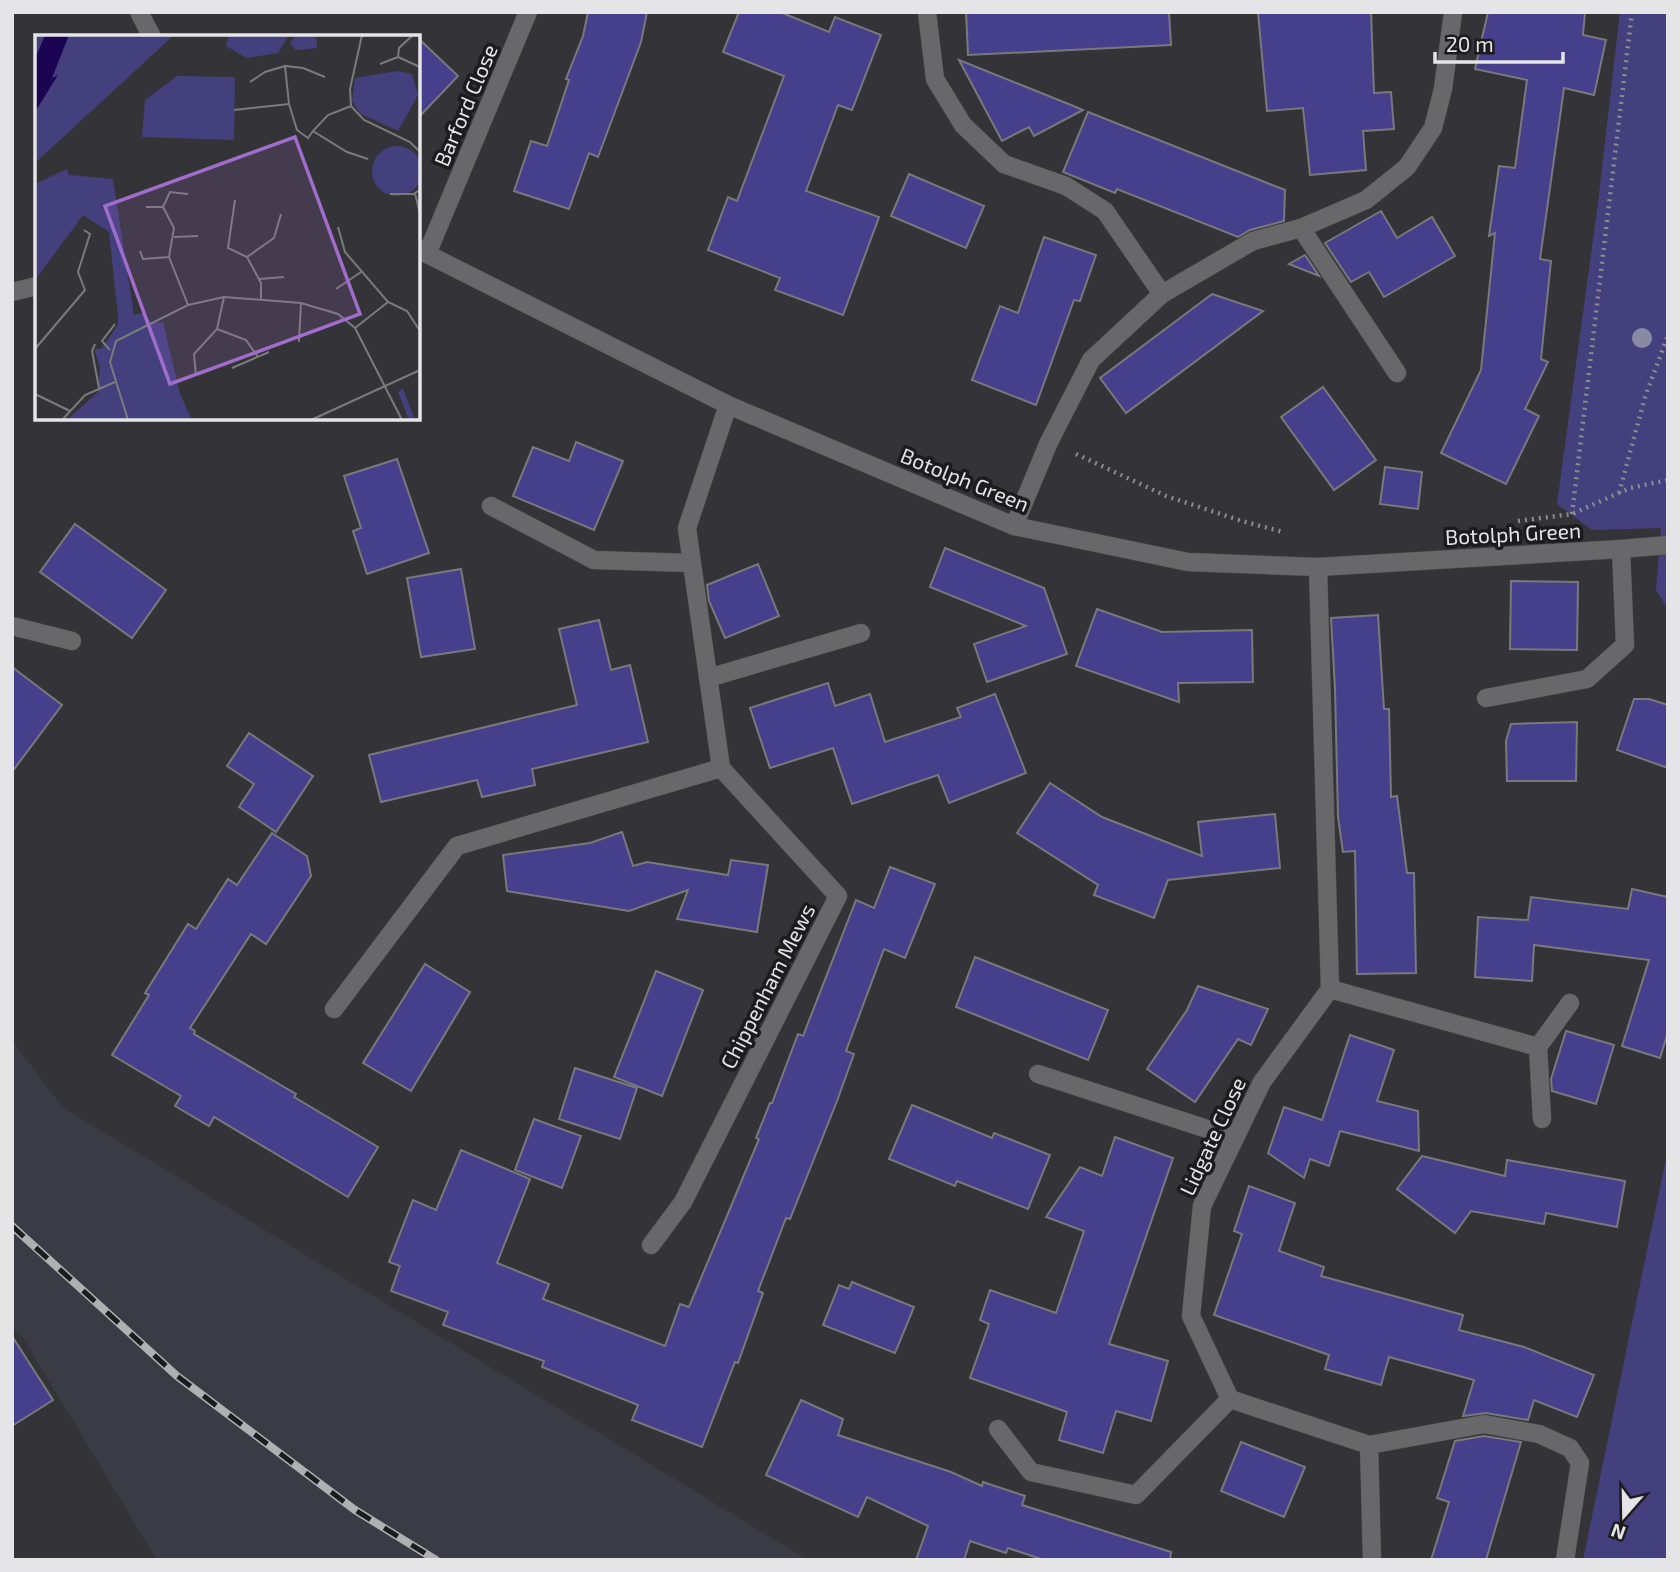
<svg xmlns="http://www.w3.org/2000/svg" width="1680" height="1572" font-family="'Exo 2',sans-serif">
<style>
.built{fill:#3b3b45}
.green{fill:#44407d}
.building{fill:#463f8c;stroke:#78787d;stroke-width:2}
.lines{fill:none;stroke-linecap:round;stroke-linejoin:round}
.lane-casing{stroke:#505054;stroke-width:19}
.street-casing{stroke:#505054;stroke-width:19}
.path{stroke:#8b8b8f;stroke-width:4.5;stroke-dasharray:2 5;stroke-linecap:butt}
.lane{stroke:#68686a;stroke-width:18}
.street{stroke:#68686a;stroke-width:18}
.rail-casing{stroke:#b0b0b3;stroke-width:8}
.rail{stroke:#1c1c1e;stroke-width:5;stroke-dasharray:16;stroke-linecap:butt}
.tree{fill:#8989a4}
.labels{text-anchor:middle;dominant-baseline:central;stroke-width:7;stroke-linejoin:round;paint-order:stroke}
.street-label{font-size:21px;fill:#e5e5e8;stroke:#1c1c1e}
.inset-road{fill:none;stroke:#7b7b7e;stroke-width:2}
.view{fill:#a06dcd;fill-opacity:0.15;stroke:#a06dcd;stroke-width:3.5}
.inset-edge{fill:none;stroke:#e5e5e8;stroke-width:3.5}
</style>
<rect width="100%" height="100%" fill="#343438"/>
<polygon class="built" points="12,1040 62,1107 808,1560 157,1560 23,1338 12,1327"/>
<g class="green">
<polygon points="1620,12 1668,12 1668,609 1656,590 1661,528 1592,530 1557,504 1598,203"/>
<polygon points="1668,1149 1668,1560 1583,1560"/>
</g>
<g class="building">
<polygon points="588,12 647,12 641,42 598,157 589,153 569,209 514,191 531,141 547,146 569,80 566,79 583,36"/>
<polygon points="739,12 780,12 829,32 835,17 881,35 852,110 838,105 806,191 879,217 843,315 775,290 780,278 708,250 728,197 737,201 784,76 723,52"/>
<polygon points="966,12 1169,12 1171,45 968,55"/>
<polygon points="1258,12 1371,12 1374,93 1391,92 1394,129 1363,131 1366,170 1310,175 1303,108 1267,111"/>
<polygon points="1488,12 1585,12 1583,35 1606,40 1594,95 1564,88 1540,259 1551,261 1541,359 1548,362 1525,409 1539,416 1506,484 1441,453 1481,370 1495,233 1489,236 1499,166 1515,168 1527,80 1475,69"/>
<polygon points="418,38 458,76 418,118"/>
<polygon points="959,60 1071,105 1083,110 1034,136 1029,127 1002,141"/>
<polygon points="1088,112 1285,190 1284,221 1250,230 1238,237 1117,189 1115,193 1063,172"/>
<polygon points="909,174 984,206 966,248 891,216"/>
<polygon points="1381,211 1397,238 1432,217 1455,256 1384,297 1369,272 1351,282 1325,243"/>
<polygon points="1044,237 1096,255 1080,301 1074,300 1036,405 972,380 1000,306 1018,313"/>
<polygon points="1305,255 1319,276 1289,264"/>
<polygon points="1212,294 1263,311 1126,413 1100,378"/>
<polygon points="1323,387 1376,460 1334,490 1281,417"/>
<polygon points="576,442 623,461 594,530 513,496 533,447 569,461"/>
<polygon points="397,459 429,553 367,574 353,531 361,528 344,476"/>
<polygon points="1385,467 1422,472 1418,509 1380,504"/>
<polygon points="75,524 166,590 132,638 40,572"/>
<polygon points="945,548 1044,588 1067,654 987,682 974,644 1026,626 930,587"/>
<polygon points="758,564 779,616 725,638 709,601 707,585"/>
<polygon points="461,569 475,649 421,657 407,578"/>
<polygon points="1511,581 1578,582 1577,650 1510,649"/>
<polygon points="1097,609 1162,632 1252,630 1253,682 1178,683 1179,702 1076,666"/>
<polygon points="1378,615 1384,709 1389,709 1391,797 1397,796 1407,873 1414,873 1416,973 1357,974 1355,851 1343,852 1338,817 1335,689 1331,618"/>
<polygon points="599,620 611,670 630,665 648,742 532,769 535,785 482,797 477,780 381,802 369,755 577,705 559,629"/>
<polygon points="12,667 62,705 12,772"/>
<polygon points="828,683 835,706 870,694 885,742 961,717 957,708 995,694 1026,773 949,803 938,775 852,804 833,748 770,768 750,708"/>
<polygon points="1634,699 1649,699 1668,705 1668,768 1617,750"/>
<polygon points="1577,722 1576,781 1507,781 1506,741 1511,724"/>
<polygon points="249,733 313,776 276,832 239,807 254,784 227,766"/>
<polygon points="1050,783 1102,817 1202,856 1198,822 1275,814 1280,868 1168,880 1154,918 1094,895 1098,885 1017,833"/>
<polygon points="622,832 633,866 647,862 728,875 731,860 768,865 757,932 677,919 688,890 629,911 507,891 503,855 590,843"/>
<polygon points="272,833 307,856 311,876 266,944 251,934 190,1028 195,1031 194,1034 296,1094 294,1097 378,1147 348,1197 214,1117 209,1126 175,1106 181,1096 112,1055 149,995 145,993 188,924 196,929 228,879 237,885"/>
<polygon points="890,867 935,884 905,958 884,949 846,1051 854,1054 837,1101 790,1219 786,1218 758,1291 763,1293 738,1363 735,1362 702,1447 632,1420 638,1405 542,1367 544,1361 443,1325 448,1312 391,1291 400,1266 389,1262 413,1200 436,1210 461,1150 530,1179 497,1263 549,1284 543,1299 665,1346 680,1304 689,1307 759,1139 756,1138 770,1103 772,1103 798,1034 803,1036 856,900 874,908"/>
<polygon points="1632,889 1668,897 1668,1032 1660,1058 1622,1046 1649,960 1534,945 1532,981 1475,977 1478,917 1528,920 1531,897 1628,909"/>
<polygon points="975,957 1108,1010 1088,1060 956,1007"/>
<polygon points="425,964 470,992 411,1091 363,1063"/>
<polygon points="656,971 703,990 662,1096 614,1077"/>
<polygon points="1198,986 1268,1009 1251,1045 1238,1039 1195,1102 1147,1069 1187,1010"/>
<polygon points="1566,1031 1614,1045 1596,1104 1552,1091 1551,1079"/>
<polygon points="1350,1035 1394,1050 1377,1101 1418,1111 1419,1151 1340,1131 1329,1166 1310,1159 1304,1178 1268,1153 1284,1107 1322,1120"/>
<polygon points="575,1068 637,1088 620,1139 559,1119"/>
<polygon points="912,1105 992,1138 994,1133 1050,1155 1028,1209 957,1181 955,1186 889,1159"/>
<polygon points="534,1119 581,1136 562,1188 515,1170"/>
<polygon points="1115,1137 1173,1158 1109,1344 1168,1361 1151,1421 1116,1411 1103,1453 1059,1440 1067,1412 970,1378 989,1324 980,1320 990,1290 1056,1313 1084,1231 1046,1217 1080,1167 1102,1176"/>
<polygon points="1422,1156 1505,1176 1507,1160 1625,1181 1617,1227 1546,1213 1544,1224 1471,1211 1455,1233 1397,1189"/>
<polygon points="1249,1186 1295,1203 1279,1251 1324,1267 1321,1276 1463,1315 1459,1330 1524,1347 1594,1375 1577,1417 1534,1400 1528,1420 1486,1413 1463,1416 1474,1380 1389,1357 1381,1385 1325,1369 1329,1355 1214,1315 1242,1234 1234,1231"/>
<polygon points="852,1282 914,1307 895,1353 823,1325 839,1285 849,1289"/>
<polygon points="12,1336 53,1400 12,1426"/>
<polygon points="801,1400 843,1419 838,1435 951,1472 982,1486 983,1482 1025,1496 1022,1505 1171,1552 1170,1560 1044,1560 1008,1548 1006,1553 970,1541 964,1560 916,1560 928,1526 867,1497 858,1517 766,1475"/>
<polygon points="1484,1436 1521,1442 1486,1560 1431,1560 1449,1502 1437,1498 1455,1441"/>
<polygon points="1241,1442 1305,1467 1284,1517 1221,1491"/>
</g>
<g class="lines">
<defs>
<g id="lane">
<polyline points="1486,698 1587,679 1625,645 1621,549"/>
<polyline points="1372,1560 1369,1445 1484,1424 1539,1434 1570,1448 1580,1463 1565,1560"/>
</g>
<g id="street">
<polyline points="139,12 152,37"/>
<polyline points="927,12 935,79 963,125 1004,164 1066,186 1105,211 1162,294"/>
<polyline points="1301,228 1397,373"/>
<polyline points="418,248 427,254 728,405 1014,526 1188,562 1318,567 1621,549 1668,545"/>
<polyline points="427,254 528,12"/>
<polyline points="12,292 37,286"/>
<polyline points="491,506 594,560 691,563"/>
<polyline points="1014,526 1049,442 1091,360 1162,294 1253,241 1301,228 1366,200 1407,167 1433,128 1443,89 1453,12"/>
<polyline points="12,626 72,641"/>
<polyline points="708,678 861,633"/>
<polyline points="1330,989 1538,1047 1542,1119"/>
<polyline points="334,1009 457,846 721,768"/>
<polyline points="1538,1047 1570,1003"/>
<polyline points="1038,1074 1235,1138"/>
<polyline points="651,1245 683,1202 838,896 721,768 687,528 728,405"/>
<polyline points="1230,1399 1191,1316 1202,1206 1262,1082 1330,989 1318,567"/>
<polyline points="998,1429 1031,1472 1136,1495 1230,1399 1369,1445"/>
</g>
</defs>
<use href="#lane" class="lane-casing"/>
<use href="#street" class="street-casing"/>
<g class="path">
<polyline points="1076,454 1166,496 1242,521 1283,532"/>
<polyline points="1619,493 1645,397 1668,335"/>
<polyline points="1572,514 1632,12"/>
<polyline points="1518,521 1572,514 1630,488 1668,480"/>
</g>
<use href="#lane" class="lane"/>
<use href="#street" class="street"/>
<defs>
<polyline id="rail" points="12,1226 177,1376 355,1510 436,1560"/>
</defs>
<use href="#rail" class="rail-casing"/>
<use href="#rail" class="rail"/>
</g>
<circle class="tree" cx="1642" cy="338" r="10"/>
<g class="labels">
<g class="street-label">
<text transform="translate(465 105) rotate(-67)">Barford Close</text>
<text transform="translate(965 479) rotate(22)">Botolph Green</text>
<text transform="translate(1513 533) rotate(-3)">Botolph Green</text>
<text transform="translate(767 986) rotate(-63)">Chippenham Mews</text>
<text transform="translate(1212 1136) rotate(-65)">Lidgate Close</text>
</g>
</g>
<g transform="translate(35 35)">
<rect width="385" height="385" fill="#343438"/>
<path d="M0,0h139l-139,128zM194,0h60l-11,18 -31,5 -21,-12zM260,0h21l1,13 -21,2 -6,-6zM363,36l14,3 6,21 -20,36 -37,-17 -9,-13 3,-23zM142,41l58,1 -1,63 -92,-3 3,-37zM337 136a25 25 0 1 1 50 0a25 25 0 1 1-50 0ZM32,134l2,6 44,4 21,136 10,-2 7,10 12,-1 17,72 12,26h-125l31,-28 2,-25 -6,-18h7l17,-24v-9l-9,-84 -26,-17 -48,65v-96zM385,342l-17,12 11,28 6,2 -11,1 -11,-28z" fill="#44407d"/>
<path d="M10,0h24l-17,43 6,-3 -23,37v-53z" fill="#1b0552"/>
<path class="inset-road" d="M327,0l-12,54 1,17 13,14 46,22 10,10M363,22l22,10M345,29l18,-7 1,-9 14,-13M215,47l15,-10 20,-6M254,69l-4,-38 18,2 22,9M316,71l-23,9 -15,16 34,21 21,7M199,75l55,-6 8,26 11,8 5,-7M385,155l-5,3 5,21M355,159h25M200,165l-7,48 19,9 14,26v16M111,172h17l7,-15 18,2M128,172l11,21 -5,29 19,48M303,192l7,25 43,50 19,9 13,20M139,202l24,-1M105,216l3,8 26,-2M212,222l27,-19 7,-24M224,244l25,-2M301,254l25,-17M320,293l33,-26M182,294l29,11 12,17M264,307l2,-39M60,309l-3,7 7,37M0,314l50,-59 -7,-18 12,-38 -6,-4M75,315l-8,-9 13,-17M197,333l37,-16M161,341l-2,-22 23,-25 7,-32M0,359l35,17M27,385l23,-25 30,-13M93,385l-18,-58 6,-21 72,-36 36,-8 77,6 37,11 17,14 47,92M276,385l109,-50"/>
<path class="view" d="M260,102l65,177 -190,70 -65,-178z"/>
<rect width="385" height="385" class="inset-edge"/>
</g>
<rect width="1680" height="1572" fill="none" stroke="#e5e5e8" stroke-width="28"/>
<g transform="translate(1624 1516) rotate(200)" stroke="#1c1c1e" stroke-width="5" paint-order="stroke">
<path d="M0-5L12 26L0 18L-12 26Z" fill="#e5e5e8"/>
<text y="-10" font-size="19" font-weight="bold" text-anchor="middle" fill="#e5e5e8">N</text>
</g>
<path d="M1435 52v10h128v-10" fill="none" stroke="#e5e5e8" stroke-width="3.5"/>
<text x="1446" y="52" font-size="21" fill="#e5e5e8" stroke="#1c1c1e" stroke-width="5" paint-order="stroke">20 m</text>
</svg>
